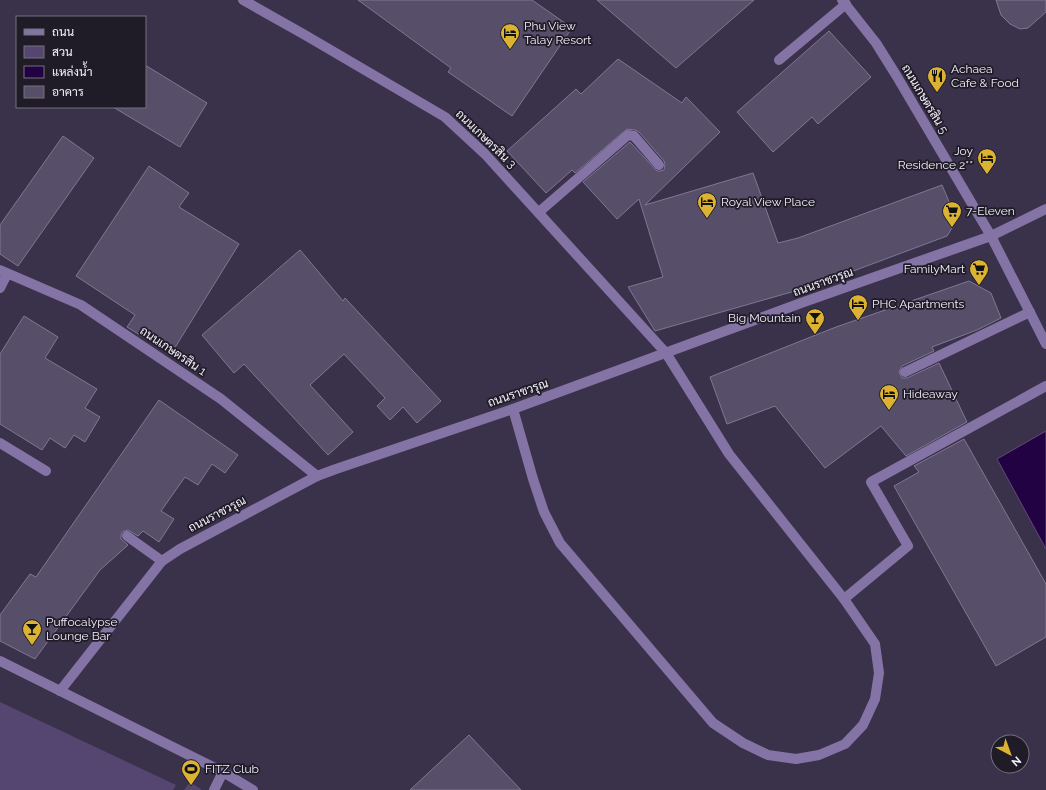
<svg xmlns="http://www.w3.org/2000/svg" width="1046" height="790" font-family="Raleway,Sarabun,sans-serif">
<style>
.green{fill:#554671}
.water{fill:#230244;stroke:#61497b}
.building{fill:#574e69;stroke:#807794}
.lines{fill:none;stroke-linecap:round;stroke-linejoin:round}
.minor{stroke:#8474a6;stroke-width:10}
.labels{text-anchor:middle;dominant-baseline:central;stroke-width:3.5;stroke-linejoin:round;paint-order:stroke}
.poi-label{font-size:12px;fill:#f3effc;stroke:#1f1c27;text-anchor:start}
.street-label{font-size:12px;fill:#f3effc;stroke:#1f1c27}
</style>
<rect width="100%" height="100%" fill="#3a314a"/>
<g class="green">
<polygon points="0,702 176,785 173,790 0,790"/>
<polygon points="190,782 202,790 184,790"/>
</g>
<polygon class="water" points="1046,431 1046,549 997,459"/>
<g class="building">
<polygon points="358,0 532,0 572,28 512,116 448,72 451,68"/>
<polygon points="597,0 754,0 676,68"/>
<polygon points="996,0 1046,0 1046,12 1028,28 1020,29 1010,24 1001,15"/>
<polygon points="829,31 871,77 818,124 812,117 773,152 737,112"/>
<polygon points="618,59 682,103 686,97 720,132 645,205 753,173 778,243 798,238 942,185 956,218 952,228 947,236 848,273 810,289 809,287 655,331 628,287 663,277 639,199 617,219 583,182 630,142 657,171 660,171 664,170 665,164 664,161 639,132 635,130 627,129 575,173 572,170 546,193 507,151 576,89 581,94"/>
<polygon points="145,65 207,103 180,147 113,107 145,107"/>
<polygon points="63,136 94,158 18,266 0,254 0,225"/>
<polygon points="149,166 189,193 179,207 239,244 171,354 127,327 135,315 76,276"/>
<polygon points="300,250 343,301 345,298 441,401 417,423 403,407 390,420 377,406 385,398 344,354 310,385 353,432 328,455 244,364 234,373 202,335"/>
<polygon points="969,281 991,293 1001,318 977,330 932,347 934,351 902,366 899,372 902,378 907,378 939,363 967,422 906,456 881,426 825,468 775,406 727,424 710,377 836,327"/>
<polygon points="24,316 58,337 45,358 97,389 85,408 100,417 85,442 74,435 65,448 50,438 42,450 0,424 0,354"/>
<polygon points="159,400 238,455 225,473 212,464 198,485 185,477 161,511 174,519 159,542 143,531 138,536 128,530 122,532 121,536 121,539 128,545 100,570 35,659 0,641 0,615 30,574 36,577"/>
<polygon points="964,439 1046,584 1046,637 996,666 894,486 919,472 914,466"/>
<polygon points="469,735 521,790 410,790"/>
</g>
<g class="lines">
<g class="minor">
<polyline points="243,0 305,35 445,117 485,154 666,353 729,454 844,599 875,644 879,673 875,699 863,725 845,744 819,755 796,759 768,755 743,743 713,723 560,543 544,512 533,479 513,409"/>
<polyline points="842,0 876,43 896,75 991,236 1046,344"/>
<polyline points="779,60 846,4"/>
<polyline points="539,212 628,135 634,136 659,165"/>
<polyline points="0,270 81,305 221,399 317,476"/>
<polyline points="0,288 7,274"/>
<polyline points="905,372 1030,312"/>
<polyline points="0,443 46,471"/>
<polyline points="127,536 162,561"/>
<polyline points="844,599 908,546 871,482 1046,386"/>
<polyline points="0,661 223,772 253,790"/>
<polyline points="60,691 162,561 180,549 317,476 336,469 513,409 801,303 991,236 1046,209"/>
<polyline points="214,790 223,772"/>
</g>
</g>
<defs>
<symbol id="hotel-pin" viewBox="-11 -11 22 30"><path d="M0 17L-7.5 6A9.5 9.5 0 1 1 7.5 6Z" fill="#dcb233" stroke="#1f1c27"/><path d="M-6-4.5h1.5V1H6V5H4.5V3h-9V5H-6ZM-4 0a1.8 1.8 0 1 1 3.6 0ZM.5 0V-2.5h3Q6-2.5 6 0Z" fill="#111"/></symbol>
<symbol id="restaurant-pin" viewBox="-11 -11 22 30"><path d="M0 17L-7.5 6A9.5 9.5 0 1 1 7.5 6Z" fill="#dcb233" stroke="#1f1c27"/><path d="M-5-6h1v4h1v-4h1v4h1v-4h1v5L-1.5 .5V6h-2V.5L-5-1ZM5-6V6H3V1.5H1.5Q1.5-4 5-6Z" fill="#111"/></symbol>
<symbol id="supermarket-pin" viewBox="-11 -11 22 30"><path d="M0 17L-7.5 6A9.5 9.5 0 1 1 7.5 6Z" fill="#dcb233" stroke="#1f1c27"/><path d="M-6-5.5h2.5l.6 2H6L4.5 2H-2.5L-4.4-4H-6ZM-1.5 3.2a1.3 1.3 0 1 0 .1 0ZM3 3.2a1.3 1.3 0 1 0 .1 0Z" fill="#111"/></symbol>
<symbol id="bar-pin" viewBox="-11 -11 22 30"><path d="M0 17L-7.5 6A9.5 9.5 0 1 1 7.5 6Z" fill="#dcb233" stroke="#1f1c27"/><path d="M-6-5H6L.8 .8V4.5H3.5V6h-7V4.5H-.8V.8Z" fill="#111"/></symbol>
<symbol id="stadium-pin" viewBox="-11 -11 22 30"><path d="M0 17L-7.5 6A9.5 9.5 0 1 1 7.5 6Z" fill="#dcb233" stroke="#1f1c27"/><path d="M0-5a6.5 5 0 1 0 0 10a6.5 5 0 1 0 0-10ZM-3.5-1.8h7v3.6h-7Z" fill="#111"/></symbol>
</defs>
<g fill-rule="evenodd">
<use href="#hotel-pin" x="499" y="22" width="22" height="30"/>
<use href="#restaurant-pin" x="926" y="65" width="22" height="30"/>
<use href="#hotel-pin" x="976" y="147" width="22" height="30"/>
<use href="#hotel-pin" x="696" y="191" width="22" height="30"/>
<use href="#supermarket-pin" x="941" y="200" width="22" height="30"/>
<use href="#supermarket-pin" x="968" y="258" width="22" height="30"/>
<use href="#hotel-pin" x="847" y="293" width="22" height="30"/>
<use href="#bar-pin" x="804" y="307" width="22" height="30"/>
<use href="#hotel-pin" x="878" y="383" width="22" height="30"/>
<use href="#bar-pin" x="21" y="618" width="22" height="30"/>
<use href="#stadium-pin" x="180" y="758" width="22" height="30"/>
</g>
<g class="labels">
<g class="poi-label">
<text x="524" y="26">Phu View<tspan x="524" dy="14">Talay Resort</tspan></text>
<text x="951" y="69">Achaea<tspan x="951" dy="14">Cafe &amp; Food</tspan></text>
<text x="973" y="151" text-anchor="end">Joy<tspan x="973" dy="14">Residence 2**</tspan></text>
<text x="721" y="202">Royal View Place</text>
<text x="966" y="211">7-Eleven</text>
<text x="965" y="269" text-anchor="end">FamilyMart</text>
<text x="872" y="304">PHC Apartments</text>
<text x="801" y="318" text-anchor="end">Big Mountain</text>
<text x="903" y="394">Hideaway</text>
<text x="46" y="622">Puffocalypse<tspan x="46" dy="14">Lounge Bar</tspan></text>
<text x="205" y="769">FITZ Club</text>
</g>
<g class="street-label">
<text transform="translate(925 99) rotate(59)">ถนนเกษตรสิน 5</text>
<text transform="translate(486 139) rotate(44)">ถนนเกษตรสิน 3</text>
<text transform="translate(823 282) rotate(-20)">ถนนราชวรุณ</text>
<text transform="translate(173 351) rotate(34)">ถนนเกษตรสิน 1</text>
<text transform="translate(518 393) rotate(-19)">ถนนราชวรุณ</text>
<text transform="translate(217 514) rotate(-28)">ถนนราชวรุณ</text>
</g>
</g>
<rect x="16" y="16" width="130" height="92" fill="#1f1c27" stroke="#74707c"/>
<rect x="24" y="29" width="20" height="6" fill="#8474a6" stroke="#74707c"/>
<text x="52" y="36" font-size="12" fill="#f3effc">ถนน</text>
<rect x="24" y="46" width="20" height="12" fill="#554671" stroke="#74707c"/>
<text x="52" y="56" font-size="12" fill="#f3effc">สวน</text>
<rect x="24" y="66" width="20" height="12" fill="#230244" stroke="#74707c"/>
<text x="52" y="76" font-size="12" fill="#f3effc">แหล่งน้ำ</text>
<rect x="24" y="86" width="20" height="12" fill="#574e69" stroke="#74707c"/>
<text x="52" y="96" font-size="12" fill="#f3effc">อาคาร</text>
<g transform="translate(1010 754) rotate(139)"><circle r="19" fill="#1f1c27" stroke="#74707c"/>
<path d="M0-3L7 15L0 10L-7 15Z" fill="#dcb233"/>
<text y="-6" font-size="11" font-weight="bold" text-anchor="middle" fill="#f3effc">N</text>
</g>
</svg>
